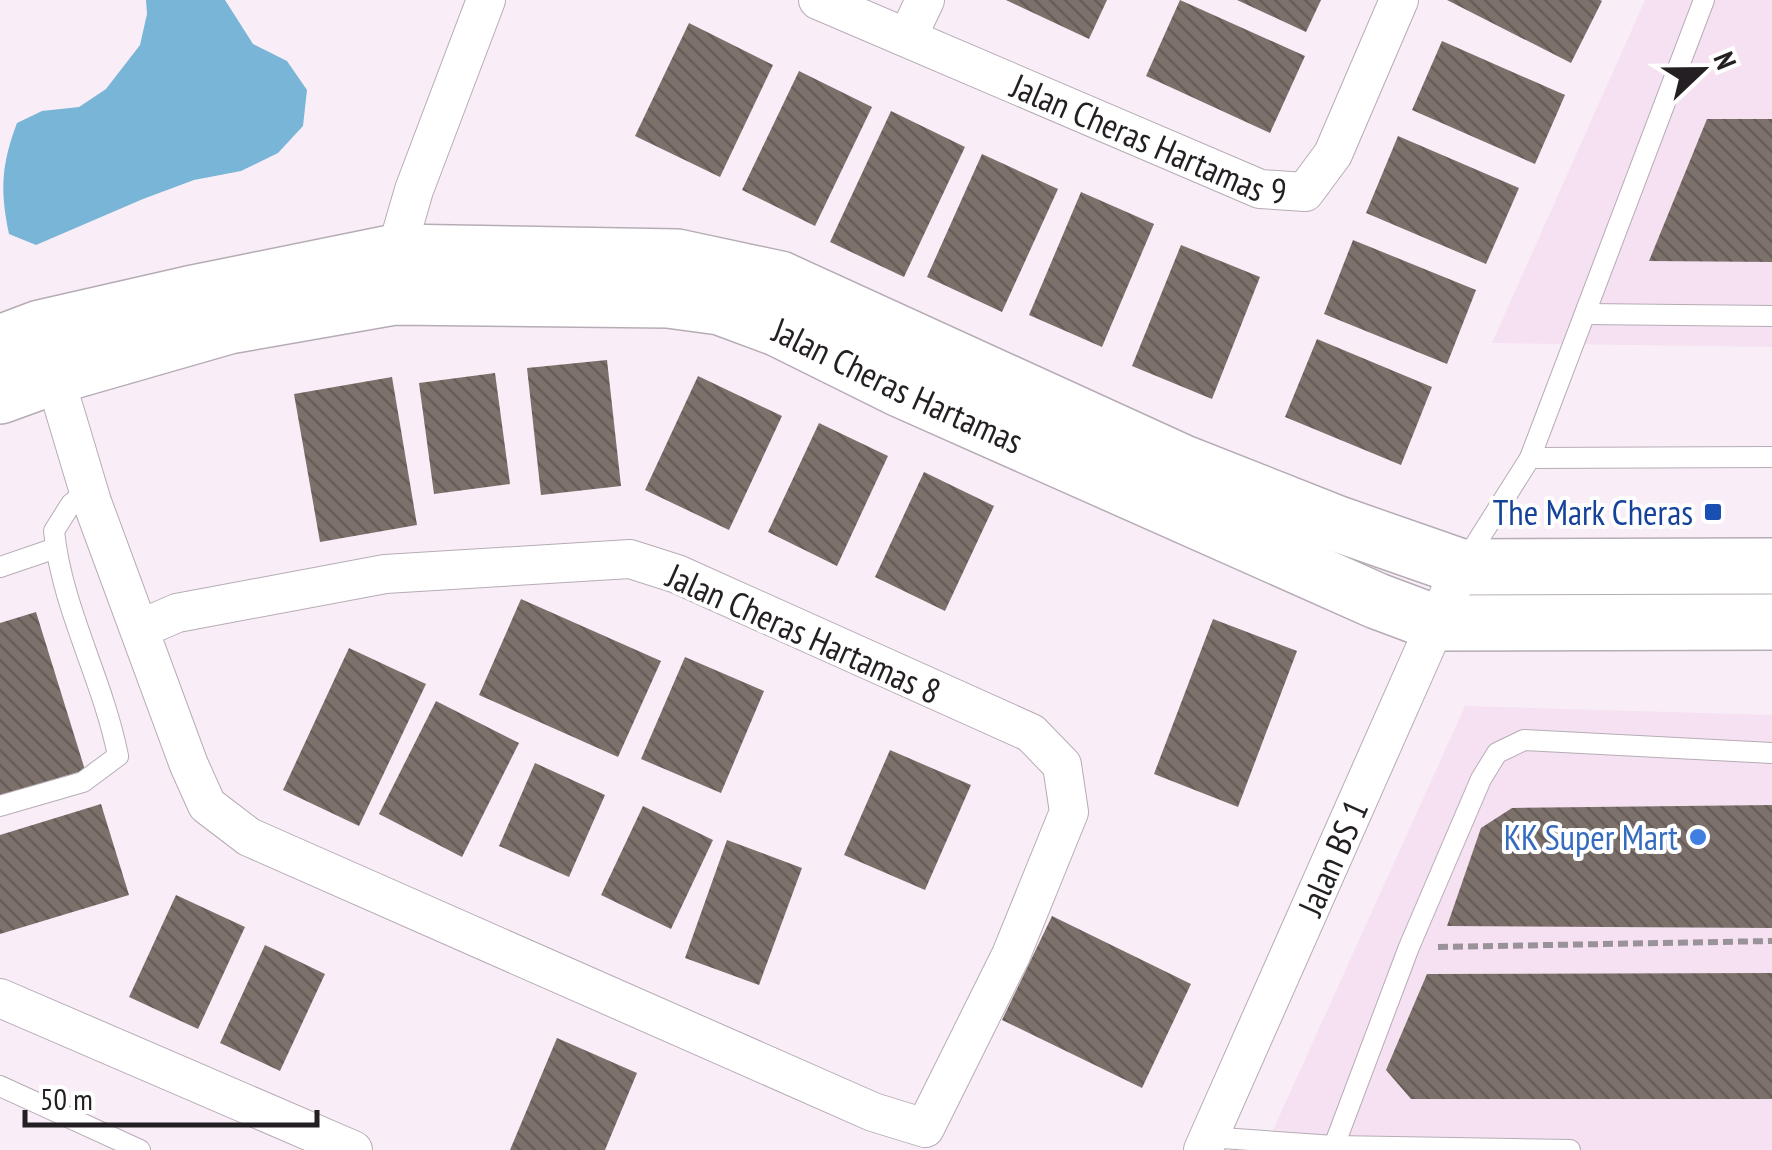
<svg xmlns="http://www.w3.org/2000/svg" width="1772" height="1150" font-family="'PT Sans Narrow',sans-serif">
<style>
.commercial{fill:#f5e1f1}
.water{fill:#78b5d6}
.building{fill:url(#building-back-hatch)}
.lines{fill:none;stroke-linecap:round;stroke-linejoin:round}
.lane-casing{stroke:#b6acb5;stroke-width:22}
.street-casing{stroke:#b6acb5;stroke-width:40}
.secondary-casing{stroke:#b6acb5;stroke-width:58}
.path{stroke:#9a9299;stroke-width:6;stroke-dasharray:10 5;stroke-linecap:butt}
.lane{stroke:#fff;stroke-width:20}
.street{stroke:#fff;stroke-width:38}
.secondary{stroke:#fff;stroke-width:55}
.transit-dot{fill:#1a4fb4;stroke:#fff;stroke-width:4}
.shop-dot{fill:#3f7fe0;stroke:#fff;stroke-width:4}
.labels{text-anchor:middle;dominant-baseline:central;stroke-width:8;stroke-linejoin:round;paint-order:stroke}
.street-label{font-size:35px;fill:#231f22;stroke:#fff}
.transit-label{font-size:35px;fill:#164399;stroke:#fff;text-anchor:end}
.shop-label{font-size:35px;fill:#366cbe;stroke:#fff;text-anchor:end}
</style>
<defs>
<pattern id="building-back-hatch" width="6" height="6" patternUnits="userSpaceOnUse" patternTransform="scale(2.5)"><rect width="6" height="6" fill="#7d716c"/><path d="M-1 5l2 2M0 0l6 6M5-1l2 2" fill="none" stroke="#665c58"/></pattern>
</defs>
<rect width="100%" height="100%" fill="#f9eef8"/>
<g class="commercial">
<polygon points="1645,0 1772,0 1772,347 1492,343"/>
<polygon points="1465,706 1772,715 1772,1150 1264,1150"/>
</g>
<path class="water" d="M146,0h79l28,44 34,17 20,29 -4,36 -25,27 -37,18 -47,9 -51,19 -107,46 -27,-11c-9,-43 -8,-69 8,-111l25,-12 37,-4 27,-18 34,-44 7,-31z"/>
<g class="building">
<polygon points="1006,0 1107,0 1089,39"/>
<polygon points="1180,0 1305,56 1270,133 1146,76"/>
<polygon points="1237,0 1321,0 1306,32"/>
<polygon points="1447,0 1600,0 1602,1 1571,63"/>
<polygon points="689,23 773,65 720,177 635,136"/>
<polygon points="1442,41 1565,95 1535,164 1412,110"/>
<polygon points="799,71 872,107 815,226 742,190"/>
<polygon points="891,111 965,147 904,277 830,242"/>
<polygon points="1707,119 1772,119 1772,262 1649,261"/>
<polygon points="1398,136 1519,188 1486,264 1366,213"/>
<polygon points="982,154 1058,189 1002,312 927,277"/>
<polygon points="1081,192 1154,224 1102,347 1029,315"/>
<polygon points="1353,240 1476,290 1447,364 1324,314"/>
<polygon points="1181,245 1260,277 1212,399 1132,366"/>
<polygon points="1317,339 1432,387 1401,465 1285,417"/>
<polygon points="607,360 621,486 541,495 527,368"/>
<polygon points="495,373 510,484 434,494 419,383"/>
<polygon points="698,376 782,416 729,530 645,490"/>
<polygon points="392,377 417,525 320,542 294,394"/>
<polygon points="819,423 888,456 837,566 768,532"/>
<polygon points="924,472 994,506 945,611 875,577"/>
<polygon points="521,599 661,661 618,757 479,695"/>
<polygon points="36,612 85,770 0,796 0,623"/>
<polygon points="1213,619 1297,651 1238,807 1154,774"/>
<polygon points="349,648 426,684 359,826 283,790"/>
<polygon points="685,657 764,691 721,793 641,759"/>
<polygon points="436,701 519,743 462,857 379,814"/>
<polygon points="890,750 971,785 925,890 844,855"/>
<polygon points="535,763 605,795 569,877 499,846"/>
<polygon points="101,804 129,895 0,934 0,835"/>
<polygon points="1772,805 1772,928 1447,926 1481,828 1512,808"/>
<polygon points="643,806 713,840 671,929 601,895"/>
<polygon points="727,840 802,868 759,985 685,958"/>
<polygon points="176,895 245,927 198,1029 129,997"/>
<polygon points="1052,916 1191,984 1142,1088 1002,1020"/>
<polygon points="265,945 325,974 280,1071 220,1043"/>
<polygon points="1772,973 1772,1099 1411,1099 1386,1070 1427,974"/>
<polygon points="557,1038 637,1073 605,1150 510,1150"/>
</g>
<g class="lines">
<defs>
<g id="lane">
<polyline points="1586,314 1772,316"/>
<polyline points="1530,458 1772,457"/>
<polyline points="1465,561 1530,458 1704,0"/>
<polyline points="0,567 56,548"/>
<path d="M0,806l83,-24 35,-26c-15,-77 -56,-147 -64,-225l17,-27 18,-14"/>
<polyline points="0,1086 140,1150"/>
<polyline points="1208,1137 1334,1146 1570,1150"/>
<polyline points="1334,1146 1409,947 1481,779 1497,753 1524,740 1772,753"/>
</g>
<g id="street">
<path id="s1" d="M818,0l442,189 45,3 28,-38 66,-154"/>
<polyline points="908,36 925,0"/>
<polyline points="396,272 396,252 414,190 486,0"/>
<polyline points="48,355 92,502 189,765 207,805 249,837 873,1112 925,1128 1011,955 1069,812 1062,765 1031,733 677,574 630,559 385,574 177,613 140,629"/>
<polyline points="0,998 353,1150"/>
<path id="s2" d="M1203,1150l258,-583"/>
</g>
<g id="secondary">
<polyline points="0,343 40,328 189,294 396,252 677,257 780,279 1181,462 1338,524 1461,567 1772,566"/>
<path id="s3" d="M0,396l55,-20 174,-50 166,-29 273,3 52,7 59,22 121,60 477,212 59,22 336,-1"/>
</g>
</defs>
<use href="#lane" class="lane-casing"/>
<use href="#street" class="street-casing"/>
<use href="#secondary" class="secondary-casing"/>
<polyline class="path" points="1438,947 1772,941"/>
<use href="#lane" class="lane"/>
<use href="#street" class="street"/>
<use href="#secondary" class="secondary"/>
</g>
<rect class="transit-dot" x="1703" y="502" width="20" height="20" rx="5"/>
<circle class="shop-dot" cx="1698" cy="837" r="10"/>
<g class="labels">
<g class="street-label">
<text stroke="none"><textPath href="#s1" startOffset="360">Jalan Cheras Hartamas 9</textPath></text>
<text stroke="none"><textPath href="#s3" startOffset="928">Jalan Cheras Hartamas</textPath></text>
<text transform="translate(804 633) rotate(24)">Jalan Cheras Hartamas 8</text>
<text stroke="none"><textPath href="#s2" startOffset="320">Jalan BS 1</textPath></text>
</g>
<g class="transit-label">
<text x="1693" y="512">The Mark Cheras</text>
</g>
<g class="shop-label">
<text x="1678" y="837">KK Super Mart</text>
</g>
</g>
<g transform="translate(1702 70) rotate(68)" stroke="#ffffff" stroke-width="8" paint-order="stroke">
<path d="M0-8L18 38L0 25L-18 38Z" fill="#231f22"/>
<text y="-15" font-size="28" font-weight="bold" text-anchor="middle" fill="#231f22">N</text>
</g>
<path d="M25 1110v15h292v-15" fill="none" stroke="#231f22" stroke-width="5"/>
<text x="40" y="1110" font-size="30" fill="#231f22" stroke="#ffffff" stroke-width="8" paint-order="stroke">50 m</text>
</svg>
